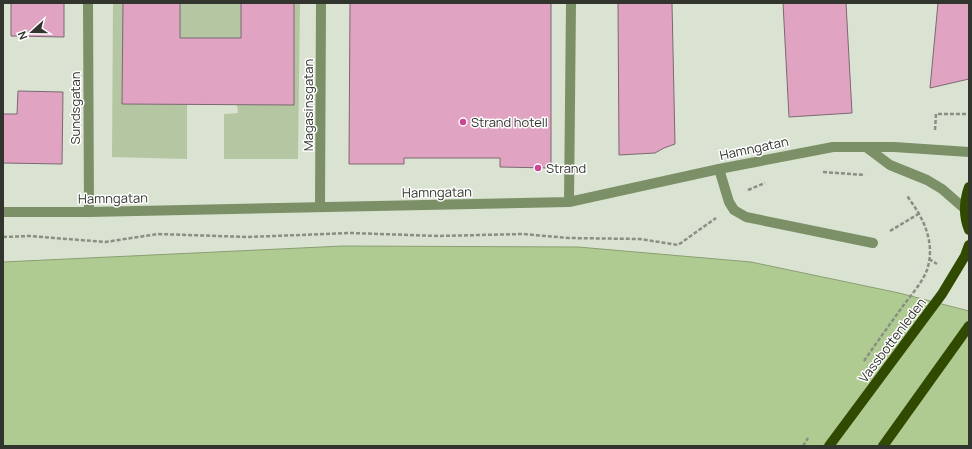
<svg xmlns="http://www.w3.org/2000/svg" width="972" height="449" font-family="Manrope,sans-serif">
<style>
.green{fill:#b5c6a3}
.water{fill:#afcb91;stroke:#8a9e73}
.building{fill:#e1a3c2;stroke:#7b6972}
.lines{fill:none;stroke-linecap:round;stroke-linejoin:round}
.path{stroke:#899083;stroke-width:2.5;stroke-dasharray:4 2;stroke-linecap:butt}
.minor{stroke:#7b9066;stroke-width:10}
.major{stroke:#304a02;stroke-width:10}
.poi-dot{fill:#c84893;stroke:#fff;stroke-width:1.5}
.labels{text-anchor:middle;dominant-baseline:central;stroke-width:3;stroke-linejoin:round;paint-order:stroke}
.street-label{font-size:13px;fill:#32352e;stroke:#fff}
.poi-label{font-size:13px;fill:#32352e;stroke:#fff;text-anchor:start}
</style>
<rect width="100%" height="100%" fill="#dae3d1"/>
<polygon class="green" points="113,3 300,3 298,159 224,159 224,114 238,113 237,105 187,104 187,159 112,157"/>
<polygon class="water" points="343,246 578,247 751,262 899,293 969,311 969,446 3,446 3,262"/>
<g class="building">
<polygon points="11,3 64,3 64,37 11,36"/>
<polygon points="123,3 180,3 180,38 241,38 241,3 294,3 294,105 122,104"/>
<polygon points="350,3 551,3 551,168 500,167 500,158 404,158 404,164 349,164"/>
<polygon points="618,3 672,3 675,144 664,148 655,153 619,155"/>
<polygon points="783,3 846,3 852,113 789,117"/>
<polygon points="938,3 969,3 969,79 930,88"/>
<polygon points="18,91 63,92 62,164 3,163 3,114 17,114"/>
</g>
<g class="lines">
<g class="path">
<polyline points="935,130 936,114 969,114"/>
<polyline points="823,172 865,175"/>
<polyline points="748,190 765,183"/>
<polyline points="890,231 920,213"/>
<polyline points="3,237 30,236 105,242 158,234 248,237 351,233 438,236 523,234 568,238 640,239 678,245 716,218"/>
<polyline points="929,259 937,264"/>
<path d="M864,361c13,-19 26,-37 39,-55 8,-11 19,-23 24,-36 9,-28 -4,-53 -20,-74"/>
<polyline points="803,446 808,438"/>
</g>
<g class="minor">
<polyline points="88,3 89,212"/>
<polyline points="866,147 890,165 927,180 942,189 965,209"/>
<polyline points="719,169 729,202 734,210 746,217 873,243"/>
<polyline points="569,202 571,3"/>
<polyline points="320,207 321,3"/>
<polyline points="3,212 89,212 569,202 719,169 833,147 894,147 969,152"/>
</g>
<g class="major">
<path d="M969,187c-5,14 -6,28 0,43"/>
<polyline points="829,446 942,294 965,256 969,245"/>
<polyline points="883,446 969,326"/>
</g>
</g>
<g class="poi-dot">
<circle cx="463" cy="122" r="4"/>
<circle cx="538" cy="168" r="4"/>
</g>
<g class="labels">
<g class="street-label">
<text transform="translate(308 105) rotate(-90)">Magasinsgatan</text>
<text transform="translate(75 108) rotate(-90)">Sundsgatan</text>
<text transform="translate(754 148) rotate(-12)">Hamngatan</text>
<text transform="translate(437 192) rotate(-1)">Hamngatan</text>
<text transform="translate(113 198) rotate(-1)">Hamngatan</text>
<text transform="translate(892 340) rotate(-53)">Vassbottenleden</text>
</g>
<g class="poi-label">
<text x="471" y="122">Strand hotell</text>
<text x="546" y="168">Strand</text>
</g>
</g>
<rect width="972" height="449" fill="none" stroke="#32352e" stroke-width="8"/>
<g transform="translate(32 32) rotate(249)" stroke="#ffffff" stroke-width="3" paint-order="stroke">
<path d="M0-3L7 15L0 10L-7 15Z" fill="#32352e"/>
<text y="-6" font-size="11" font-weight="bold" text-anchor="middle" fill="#32352e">N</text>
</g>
</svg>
